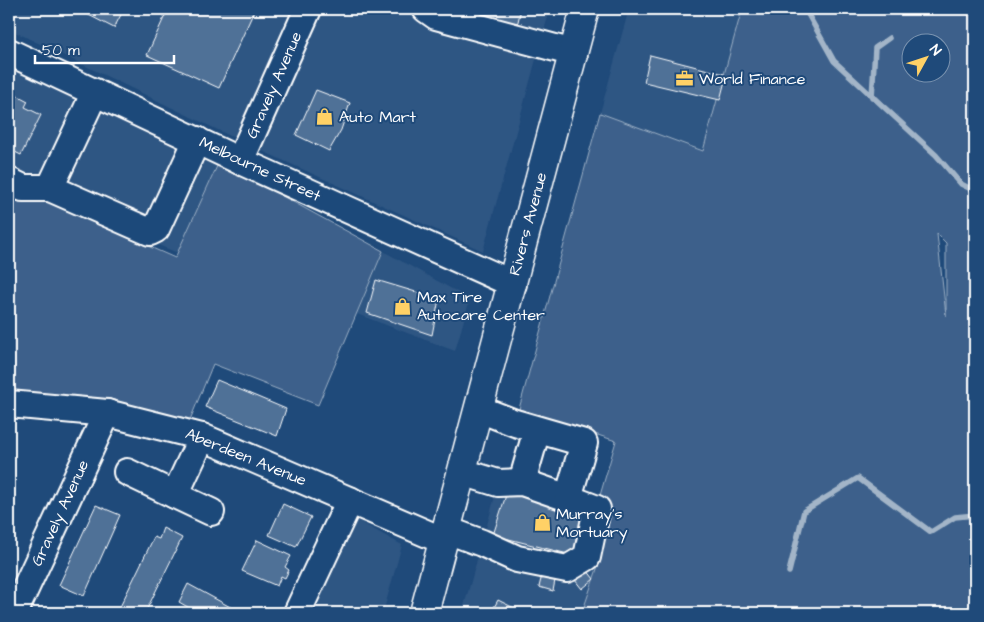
<svg xmlns="http://www.w3.org/2000/svg" width="984" height="622" font-family="'Architects Daughter',sans-serif">
<style>
.built{fill:#2e5683}
.green{fill:#3c618b;stroke:#9eb0c5;fill-rule:evenodd}
.lines{fill:none;stroke-linecap:round;stroke-linejoin:round}
.stream{stroke:#a3b5c8;stroke-width:5.5}
.building{fill:#507197;stroke:#fff}
.minor-casing{stroke:#fff;stroke-width:30}
.major-casing{stroke:#fff;stroke-width:31}
.minor{stroke:#1f4a7a;stroke-width:26}
.major{stroke:#1f4a7a;stroke-width:28}
.labels{text-anchor:middle;dominant-baseline:central;stroke-width:4;stroke-linejoin:round;paint-order:stroke}
.poi-label{font-size:16px;fill:#fff;stroke:#1f4a7a;text-anchor:start}
.street-label{font-size:16px;fill:#fff;stroke:#1f4a7a}
</style>
<rect width="100%" height="100%" fill="#1f4a7a"/>
<filter id="ink" filterUnits="userSpaceOnUse"><feTurbulence type="fractalNoise" baseFrequency=".02" numOctaves="2"/><feDisplacementMap in="SourceGraphic" scale="10" xChannelSelector="R" yChannelSelector="G"/><feConvolveMatrix kernelMatrix="1 2 1 2 8 2 1 2 1" color-interpolation-filters="sRGB"/></filter>
<g filter="url(#ink)">
<g class="built">
<polygon points="9,9 550,9 483,251 247,144 9,29"/>
<polygon points="629,9 742,9 726,77 703,151 600,113"/>
<polygon points="9,65 218,164 178,253 9,184"/>
<polygon points="383,251 470,299 455,351 357,314"/>
<polygon points="500,479 608,514 599,563 582,613 462,613"/>
<polygon points="355,519 402,545 383,613 310,613"/>
</g>
<g class="green">
<path d="M742,9h233v604h-393l17,-50 8,-49 -11,-5 20,-68 -97,-32 81,-296 103,38zM912,42h30v30h-30zM937,234l9,9v73v-1z"/>
<polygon points="218,164 262,185 383,251 318,405 213,364 185,432 9,404 9,185 175,258"/>
</g>
<g class="lines">
<g class="stream">
<polyline points="805,9 834,61 936,155 961,184 975,191"/>
<polyline points="872,97 875,48 889,38"/>
<polyline points="789,572 804,511 858,478 931,532 955,517 975,515"/>
</g>
</g>
<g class="building">
<polygon points="77,9 124,9 114,28"/>
<polygon points="168,9 255,9 219,88 147,55"/>
<polygon points="455,9 521,9 515,34"/>
<polygon points="650,55 724,74 726,77 720,100 644,82"/>
<polygon points="316,90 350,103 341,130 329,151 296,135"/>
<polygon points="9,91 28,101 25,107 41,115 21,155 9,149"/>
<polygon points="376,280 439,299 432,335 367,313"/>
<polygon points="217,380 286,409 277,436 205,407"/>
<polygon points="508,489 590,510 580,557 493,535"/>
<polygon points="283,504 311,517 296,547 269,535"/>
<polygon points="96,505 120,515 84,596 59,585"/>
<polygon points="163,528 182,538 145,613 117,613 154,537 159,539"/>
<polygon points="257,540 291,556 285,567 289,570 285,578 281,576 277,586 242,571"/>
<polygon points="583,565 594,579 582,589 571,575"/>
<polygon points="543,571 556,575 553,591 539,587"/>
<polygon points="188,584 234,609 232,613 198,613 179,602"/>
<polygon points="498,600 524,613 491,613"/>
</g>
<g class="lines">
<defs>
<g id="minor">
<polyline points="426,9 436,16 574,53"/>
<polyline points="9,52 240,161 513,284"/>
<polyline points="95,92 50,188 150,232 156,229 197,140"/>
<polyline points="240,161 308,9"/>
<polyline points="9,181 23,188 50,188"/>
<polyline points="9,404 107,413 202,437 444,541"/>
<polyline points="202,437 175,495 211,512"/>
<polyline points="127,472 175,495"/>
<polyline points="462,472 498,483 522,482 568,498 584,443 515,423 479,409"/>
<polyline points="522,482 537,430"/>
<polyline points="447,530 482,543 517,559 567,569 587,557 597,509 568,498"/>
<polyline points="14,613 107,413"/>
<polyline points="297,613 350,500"/>
</g>
<polyline id="major" points="424,613 585,9"/>
</defs>
<use href="#minor" class="minor-casing"/>
<use href="#major" class="major-casing"/>
<use href="#minor" class="minor"/>
<use href="#major" class="major"/>
</g>
</g>
<defs>
<symbol id="office-bare" viewBox="-9 -9 18 18"><path d="M-6-3h4V-5.5h4V-3h4V5H-6ZM-1-4.5V-3h2v-1.5ZM-6 0V1H6V0Z" fill="#ffd166" stroke="#1f4a7a" stroke-width="2.5" paint-order="stroke"/></symbol>
<symbol id="shop-bare" viewBox="-9 -9 18 18"><path d="M-5-2.5h2.3a2.7 3.5 0 0 1 5.4 0H5L5.5 6h-11ZM-1.5-2.5h3a1.5 2.3 0 0 0-3 0Z" fill="#ffd166" stroke="#1f4a7a" stroke-width="2.5" paint-order="stroke"/></symbol>
</defs>
<g fill-rule="evenodd">
<use href="#office-bare" x="672" y="66" width="25" height="25"/>
<use href="#shop-bare" x="312" y="104" width="25" height="25"/>
<use href="#shop-bare" x="390" y="294" width="25" height="25"/>
<use href="#shop-bare" x="530" y="510" width="25" height="25"/>
</g>
<g class="labels">
<g class="poi-label">
<text x="699" y="79">World Finance</text>
<text x="339" y="117">Auto Mart</text>
<text x="417" y="297">Max Tire<tspan x="417" dy="18">Autocare Center</tspan></text>
<text x="556" y="514">Murray's<tspan x="556" dy="18">Mortuary</tspan></text>
</g>
<g class="street-label">
<text transform="translate(274 85) rotate(-66)">Gravely Avenue</text>
<text transform="translate(260 169) rotate(25)">Melbourne Street</text>
<text transform="translate(528 224) rotate(-75)">Rivers Avenue</text>
<text transform="translate(246 457) rotate(22)">Aberdeen Avenue</text>
<text transform="translate(60 513) rotate(-65)">Gravely Avenue</text>
</g>
</g>
<rect width="984" height="622" fill="none" stroke="#1f4a7a" stroke-width="30"/>
<rect x="15" y="15" width="954" height="592" fill="none" stroke="#fff" stroke-width="2" filter="url(#ink)"/>
<g transform="translate(926 58) rotate(50)"><circle r="24" fill="#1f4a7a" stroke="#7992af"/>
<path d="M0-4L9 19L0 12L-9 19Z" fill="#ffd166"/>
<text y="-8" font-size="14" font-weight="bold" text-anchor="middle" fill="#ffffff">N</text>
</g>
<path d="M35 55v8h139v-8" fill="none" stroke="#ffffff" stroke-width="2.5"/>
<text x="42" y="55" font-size="15" fill="#ffffff" stroke="#1f4a7a" stroke-width="4" paint-order="stroke">50 m</text>
</svg>
